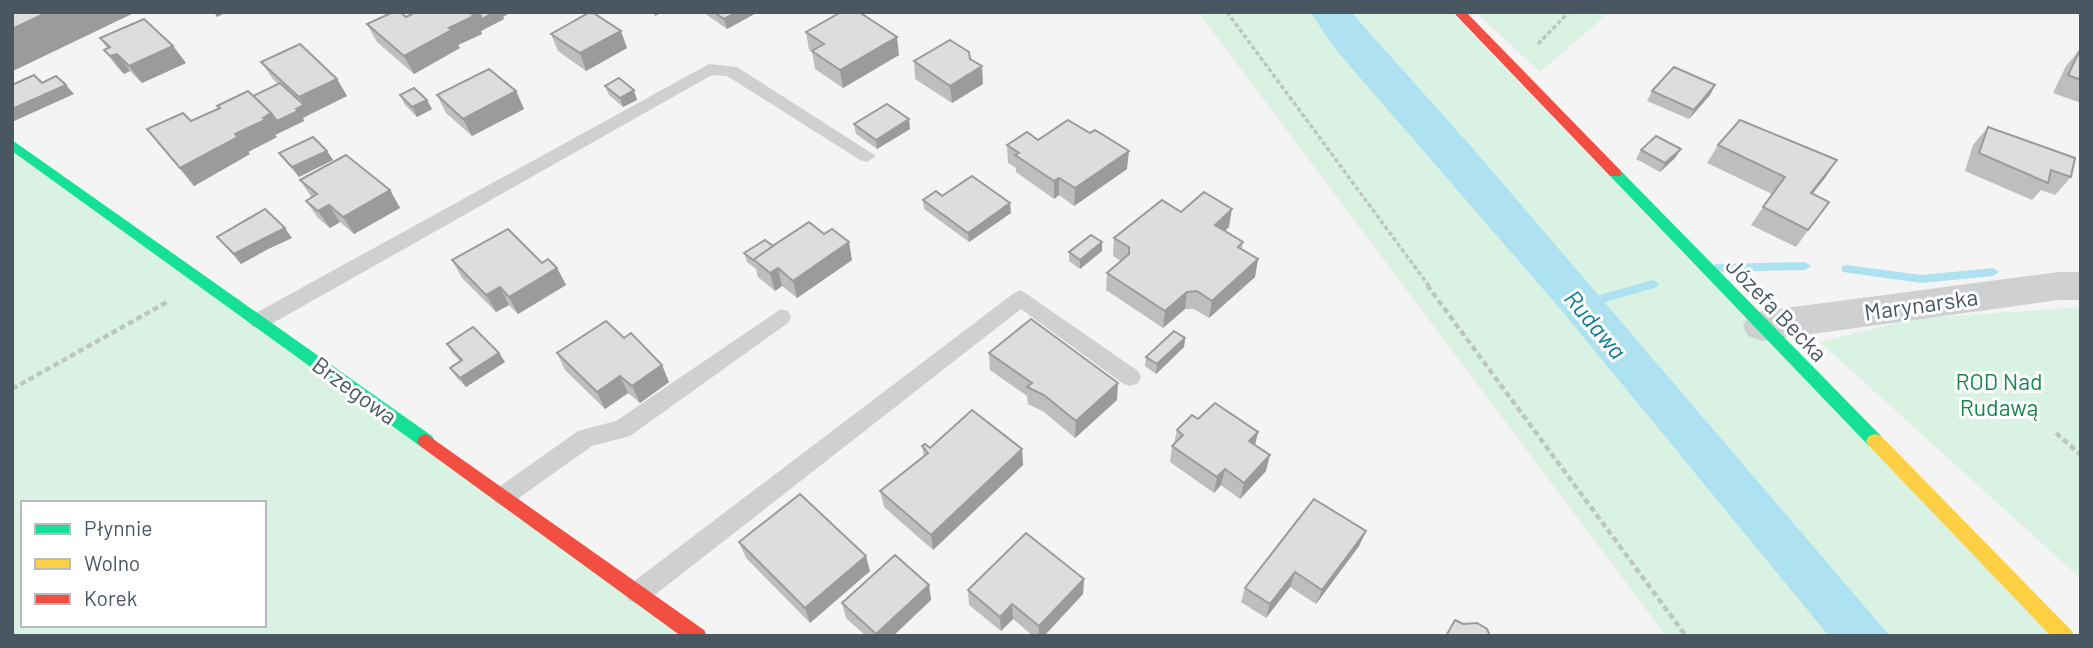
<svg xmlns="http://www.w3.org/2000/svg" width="2093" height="648" font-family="Barlow,sans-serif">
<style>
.green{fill:#d9f2e3;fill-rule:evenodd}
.water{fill:#aee2f0}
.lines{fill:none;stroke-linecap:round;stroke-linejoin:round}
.stream{fill:#aee2f0;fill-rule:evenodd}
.path-far1{stroke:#bcc7c4;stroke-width:3.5;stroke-dasharray:4.5 2.5;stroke-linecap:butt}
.path{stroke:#bcc7c4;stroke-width:4.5;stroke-dasharray:6 3.5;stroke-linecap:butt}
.lane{fill:#ced0d2;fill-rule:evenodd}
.street{fill:#ced0d2;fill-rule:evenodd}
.fast{fill:#16e098;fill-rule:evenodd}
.slow{fill:#ffcf43;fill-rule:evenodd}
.jam{fill:#f24e42;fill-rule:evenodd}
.wall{fill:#bebebf}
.shaded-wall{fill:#9b9b9b}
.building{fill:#ddddde;stroke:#9b9b9b;stroke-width:2}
.labels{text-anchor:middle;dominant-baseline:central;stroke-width:6;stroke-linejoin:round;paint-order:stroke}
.street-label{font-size:23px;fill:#4a5661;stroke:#fff}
.park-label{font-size:23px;fill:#17864f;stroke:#fff}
.water-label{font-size:24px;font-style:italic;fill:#0c7c9b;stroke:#fff}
</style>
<rect width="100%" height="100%" fill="#f4f4f4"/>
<g class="green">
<polygon points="1198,12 1310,12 1336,50 1561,310 1693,471 1754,478 1469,144 1351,12 1451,12 2052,636 1666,636"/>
<polygon points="1475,12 1610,12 1540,72"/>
<path d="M12,144l685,492h-685zM23,503h241v122h-241z"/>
<polygon points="2081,307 2081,579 1820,342 1912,319"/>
</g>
<polygon class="water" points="1310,12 1351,12 1469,144 1890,636 1829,636 1561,310 1336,50"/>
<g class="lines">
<g class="stream">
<polygon points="1805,262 1811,266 1805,270 1716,272 1710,268 1716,264"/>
<polygon points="1847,265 1921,275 1993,268 1999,272 1993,276 1921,283 1843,272 1841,269 1843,266"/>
<polygon points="1653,280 1659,284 1657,287 1586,308 1580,303 1582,300"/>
</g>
<g class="path-far1">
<polyline points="1227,12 1429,286"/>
<polyline points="1538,44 1569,12"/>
</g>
<g class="path">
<polyline points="1427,285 1686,636"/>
<polyline points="12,389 167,302"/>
<polyline points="2056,433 2081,455"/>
</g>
<g class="lane">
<polygon points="709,64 737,67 876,156 867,162 860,160 727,76 712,75 266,327 252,327 249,321 252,315"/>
<polygon points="1021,290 1138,371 1141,377 1138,383 1130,386 1122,383 1021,309 647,601 638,604 629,601 625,593 629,585 1014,293"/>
<polygon points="781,309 788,311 791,317 788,323 630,436 592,446 512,503 504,506 496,503 492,496 496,489 578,431 616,421"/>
</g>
<polygon class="street" points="2059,272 2081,272 2081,300 2059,300 1762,341 1748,336 1743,326 1748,316 1762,311"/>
<g class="fast">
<polygon points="12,140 432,436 435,441 432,446 426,448 420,446 12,151"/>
<polygon points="1615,168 1620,170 1881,436 1884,441 1881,446 1875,448 1869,446 1610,176 1608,173 1610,170"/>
</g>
<polygon class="slow" points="1875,434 1881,436 2071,630 2074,636 2051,636 1869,446 1866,441 1869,436"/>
<g class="jam">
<polygon points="1453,12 1466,12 1620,170 1622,173 1620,176 1610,176"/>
<polygon points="426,434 704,630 707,636 681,636 420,446 417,441 420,436"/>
</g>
</g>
<g class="wall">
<polygon points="703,12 758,12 727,29"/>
<polygon points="406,17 503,17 504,19 481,31 482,34 458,45 460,48 414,74 377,42 367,24"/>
<polygon points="806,32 899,55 843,88 815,69 812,51 809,50"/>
<polygon points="551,34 627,48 586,71 558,51"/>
<polygon points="100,38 173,46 186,63 142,83 130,71 124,74 117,67 104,50 107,48"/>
<polygon points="2081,48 2081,103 2053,93 2066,66"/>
<polygon points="970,59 983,84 952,103 915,79 914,61"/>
<polygon points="261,62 337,79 347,96 303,118 304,121 275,135 277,137 248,152 250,154 194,186 147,129 191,121 219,108 217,106 253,96 278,84 273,79"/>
<polygon points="1715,85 1710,95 1689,119 1647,101 1652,91"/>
<polygon points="605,86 637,100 623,107 609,95"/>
<polygon points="516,91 524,109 472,136 446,113 437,95"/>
<polygon points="400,95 427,100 432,109 417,117 405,105"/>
<polygon points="909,119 910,129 877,149 856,134 854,124"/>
<polygon points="1988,127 2071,177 2055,195 2041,190 2032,200 1965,171 1973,145"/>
<polygon points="1038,140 1127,169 1074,206 1059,195 1054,199 1016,172 1016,168 1008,163 1007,145"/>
<polygon points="1718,145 1825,178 1812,194 1829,202 1796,247 1751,225 1772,194 1707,163"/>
<polygon points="1681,149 1675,158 1660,172 1636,159 1641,150"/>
<polygon points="327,151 333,160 299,177 286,162 279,153"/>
<polygon points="300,180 390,190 400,208 354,234 340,222 330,228 318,218 306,201 312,198"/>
<polygon points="942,196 1011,213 969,242 924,209 923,200"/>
<polygon points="1181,212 1229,227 1225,231 1243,242 1242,249 1258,259 1255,277 1209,318 1194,309 1185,309 1163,328 1106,290 1107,273 1121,261 1113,256 1114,238"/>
<polygon points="217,237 292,238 268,249 241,264"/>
<polygon points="773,246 852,260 797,298 782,286 775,291 758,277 756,269 747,262 744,253"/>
<polygon points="1102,251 1080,269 1069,261 1069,252"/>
<polygon points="452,260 542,263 557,268 566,285 518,314 509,305 496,312 462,278"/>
<polygon points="1185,338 1184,347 1156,374 1145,366 1146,357"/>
<polygon points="447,344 499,353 505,362 466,387 456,377 450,368 460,361 452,353"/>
<polygon points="557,353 669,382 640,403 628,393 605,409 565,370"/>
<polygon points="989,353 1117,400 1075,438 1044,412 1028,404 1027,396 990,370"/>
<polygon points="1198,419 1258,432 1255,445 1266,471 1240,499 1221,485 1214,493 1170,462 1172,446 1174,444 1177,430"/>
<polygon points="922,446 930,448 1022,449 1023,465 933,550 884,507 880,491 924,457"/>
<polygon points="1366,531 1359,546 1316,604 1290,587 1266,618 1241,602 1245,588"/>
<polygon points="739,542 870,571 810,623 746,558"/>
<polygon points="1084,579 1083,594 1044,636 1033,636 1013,619 1001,631 969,605 968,590"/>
<polygon points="929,585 931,600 893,636 866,636 846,618 842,603"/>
</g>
<g class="shaded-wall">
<polygon points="48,12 136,12 13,71 12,29"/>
<polygon points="214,12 227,12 217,17"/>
<polygon points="475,12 512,12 503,17 504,19 481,31 482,34 458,45 460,48 414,74 404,56"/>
<polygon points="654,12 663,12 655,16"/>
<polygon points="738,12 758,12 727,29 724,19"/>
<polygon points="621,31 627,48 586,71 580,53"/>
<polygon points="897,37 899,55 843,88 840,70"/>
<polygon points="173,46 186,63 142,83 129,66"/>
<polygon points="117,54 130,71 124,74 110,56"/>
<polygon points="982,66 983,84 952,103 950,86"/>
<polygon points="337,79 347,96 310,114 299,97"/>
<polygon points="66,85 74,94 12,122 12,109"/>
<polygon points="1715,85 1710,95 1689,119 1694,110"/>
<polygon points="634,90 637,100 623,107 620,98"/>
<polygon points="516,91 524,109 472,136 463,119"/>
<polygon points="427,100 432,109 417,117 412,107"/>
<polygon points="304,105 310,114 303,118 304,121 275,135 277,137 248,152 250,154 194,186 180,168 263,118 271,113 296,109"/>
<polygon points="909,119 910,129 877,149 876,140"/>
<polygon points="1681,149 1675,158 1660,172 1665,163"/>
<polygon points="327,151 333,160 299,177 292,167"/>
<polygon points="1129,151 1127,169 1074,206 1075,188"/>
<polygon points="1837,160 1825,178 1799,211 1811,193"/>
<polygon points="1059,178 1059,195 1054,199 1054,181"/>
<polygon points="390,190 400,208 354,234 343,217"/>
<polygon points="1010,203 1011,213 969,242 968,233"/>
<polygon points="329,205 340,222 330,228 318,211"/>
<polygon points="1232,209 1229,227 1212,242 1215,225"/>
<polygon points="285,228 292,238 268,249 241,264 234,254 261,240"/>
<polygon points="849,242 852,260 797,298 793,281"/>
<polygon points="1102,242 1102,251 1080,269 1080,260"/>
<polygon points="1258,259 1255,277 1209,318 1212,301"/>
<polygon points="557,268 566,285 518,314 509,297"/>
<polygon points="778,268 782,286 775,291 770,273"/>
<polygon points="500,287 509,305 496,312 486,295"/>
<polygon points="1187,292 1185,309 1163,328 1165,311"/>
<polygon points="1185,338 1184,347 1156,374 1157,364"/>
<polygon points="499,353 505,362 466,387 460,378"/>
<polygon points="662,365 669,382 640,403 632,386"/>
<polygon points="620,376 628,393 605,409 597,392"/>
<polygon points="1118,383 1117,400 1075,438 1076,421"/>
<polygon points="1258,432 1254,449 1249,441"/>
<polygon points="1022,449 1023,465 933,550 931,535"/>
<polygon points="1270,455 1266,471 1240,499 1244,483"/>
<polygon points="1225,469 1221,485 1214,493 1217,477"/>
<polygon points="1366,531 1359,546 1316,604 1322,590"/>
<polygon points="866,556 870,571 810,623 805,608"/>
<polygon points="1295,572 1290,587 1266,618 1270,604"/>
<polygon points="1084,579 1083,594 1044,636 1039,636 1039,626"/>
<polygon points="929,585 931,600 893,636 876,636 876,634"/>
<polygon points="1012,604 1013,619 1001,631 1000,617"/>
</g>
<g class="building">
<polygon points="12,12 48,12 12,29"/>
<polygon points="393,12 400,12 406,17 416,12 475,12 471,14 474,16 449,28 452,30 404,56 367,24"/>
<polygon points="479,12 495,12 482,19"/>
<polygon points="590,12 592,12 621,31 580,53 551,34"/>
<polygon points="714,12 738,12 724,19"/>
<polygon points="841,12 859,12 897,37 840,70 812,51 824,44 806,32"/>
<polygon points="144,19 173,46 129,66 117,54 110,56 104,50 110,47 100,38"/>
<polygon points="950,40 969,52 970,59 982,66 950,86 914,61"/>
<polygon points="300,44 337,79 299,97 261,62"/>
<polygon points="2081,48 2081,80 2068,75"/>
<polygon points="1674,67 1715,85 1694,110 1652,91"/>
<polygon points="489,69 516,91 463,119 437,95"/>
<polygon points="34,75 42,83 56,76 66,85 12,109 12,85"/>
<polygon points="619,78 634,90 620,98 605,86"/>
<polygon points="280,83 304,105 296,109 298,111 277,121 271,113 253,96"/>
<polygon points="414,88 427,100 412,107 400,95"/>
<polygon points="248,91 271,113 263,118 265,120 235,134 238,137 180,168 147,129 183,113 191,121 220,108 217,106"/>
<polygon points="887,104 909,119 876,140 854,124"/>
<polygon points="1068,120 1090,133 1095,130 1129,151 1075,188 1059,178 1054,181 1015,155 1019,153 1007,145 1027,132 1038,140"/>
<polygon points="1740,120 1837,160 1811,193 1829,202 1808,230 1763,207 1785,177 1718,145"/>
<polygon points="1988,127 2075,158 2071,177 2051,170 2048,183 1979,153"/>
<polygon points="1656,136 1681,149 1665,163 1641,150"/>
<polygon points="313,137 327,151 292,167 279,153"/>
<polygon points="346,155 390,190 343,217 329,205 318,211 306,201 317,194 300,180"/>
<polygon points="972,176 1010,203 968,233 923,200 936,191 942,196"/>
<polygon points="1204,192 1232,209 1215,225 1243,242 1238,247 1258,259 1212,301 1197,291 1187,292 1165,311 1107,273 1129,254 1129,247 1114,238 1162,200 1181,212"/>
<polygon points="265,209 285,228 261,240 234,254 217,237"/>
<polygon points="809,222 824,234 832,229 849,242 793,281 778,268 770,273 753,259"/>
<polygon points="508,229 542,263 548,259 557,268 509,297 500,287 486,295 452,260"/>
<polygon points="1091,235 1102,242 1080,260 1069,252"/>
<polygon points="765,240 773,246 753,260 744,253"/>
<polygon points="1031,319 1118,383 1076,421 1044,395 1027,387 1032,383 989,353"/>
<polygon points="606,321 624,338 631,333 662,365 632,386 620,376 597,392 557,353"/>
<polygon points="473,327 499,353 460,378 450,368 462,360 447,344"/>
<polygon points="1174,331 1185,338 1157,364 1146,357"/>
<polygon points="1215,403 1258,432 1249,441 1270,455 1244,483 1225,469 1217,477 1172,446 1183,435 1177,430 1192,415 1198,419"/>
<polygon points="972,410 1022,449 931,535 880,491 928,453 922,446 925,444 930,448"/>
<polygon points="800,494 866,556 805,608 739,542"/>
<polygon points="1314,499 1366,531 1322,590 1295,572 1270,604 1245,588"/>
<polygon points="1026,533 1084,579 1039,626 1012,604 1000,617 968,590"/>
<polygon points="895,555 929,585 876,634 842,603"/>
<polygon points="1455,620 1463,624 1477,623 1487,629 1490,636 1446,636"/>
</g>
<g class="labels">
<g class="street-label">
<text transform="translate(1921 304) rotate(-8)">Marynarska</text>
<text transform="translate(1777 309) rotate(46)">Józefa Becka</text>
<text transform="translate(355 390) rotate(36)">Brzegowa</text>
</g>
<g class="park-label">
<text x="1999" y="381">ROD Nad<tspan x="1999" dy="26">Rudawą</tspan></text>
</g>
<g class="water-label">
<text transform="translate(1596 324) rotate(50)">Rudawa</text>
</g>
</g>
<rect width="2093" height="648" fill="none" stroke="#4a5661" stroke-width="28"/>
<rect x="21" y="501" width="245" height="126" fill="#ffffff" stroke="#b7bbc0" stroke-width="2"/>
<rect x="35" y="524" width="35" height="10" fill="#16e098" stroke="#b7bbc0" stroke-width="2"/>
<text x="84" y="536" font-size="21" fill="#4a5661">Płynnie</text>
<rect x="35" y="559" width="35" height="10" fill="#ffcf43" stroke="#b7bbc0" stroke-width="2"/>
<text x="84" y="571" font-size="21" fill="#4a5661">Wolno</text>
<rect x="35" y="594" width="35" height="10" fill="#f24e42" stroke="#b7bbc0" stroke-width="2"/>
<text x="84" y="606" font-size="21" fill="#4a5661">Korek</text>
</svg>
